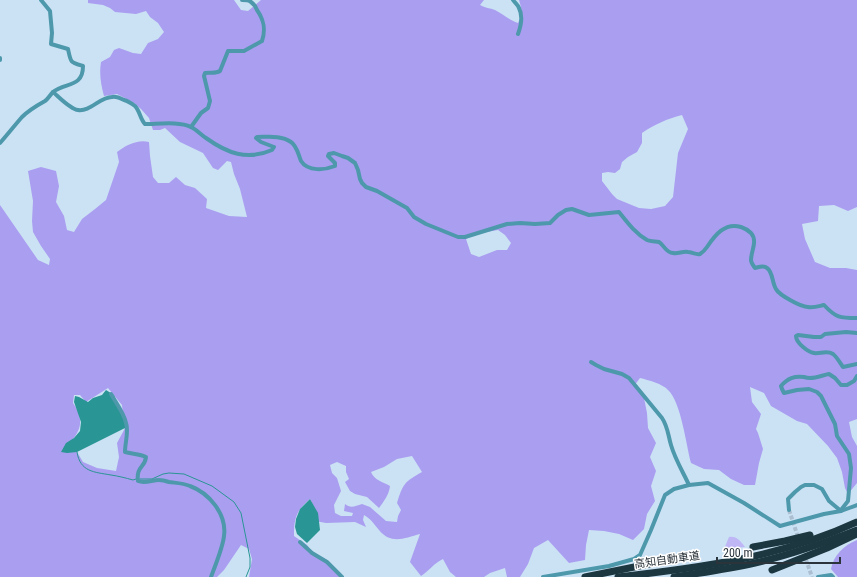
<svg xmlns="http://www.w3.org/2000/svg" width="857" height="577" font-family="'Roboto Condensed','Noto Sans JP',sans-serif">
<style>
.green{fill:#beb6f5}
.forest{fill:#aa9ef0;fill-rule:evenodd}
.water{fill:#299594}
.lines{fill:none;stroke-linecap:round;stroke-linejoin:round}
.stream{stroke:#299594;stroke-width:1}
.street-tunnel{stroke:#abbfd0;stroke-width:4;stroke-dasharray:4 2;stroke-linecap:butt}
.street{stroke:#4e98ac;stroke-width:4}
.highway{stroke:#1c373f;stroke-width:7}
.labels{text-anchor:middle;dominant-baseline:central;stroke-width:3;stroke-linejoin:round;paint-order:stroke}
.street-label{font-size:11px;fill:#2b343b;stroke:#fff}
</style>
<rect width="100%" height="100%" fill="#cbe2f5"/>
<path class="green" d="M729,537c8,-1 11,4 16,10l-21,2z"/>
<g class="forest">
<path d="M88,0h146l7,10 7,1 13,-11h223l-4,5c5,3 10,3 15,5 8,4 14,10 23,13 5,-10 4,-13 1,-23h338v207l-9,4 -14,-6 -15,1 -1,15 -16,3 3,15 10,23 15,6h16l11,2v149l-8,3 3,15 5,9v37l-9,11 -3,-6 -3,-16 -5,-14 -9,-12 -21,-22 -10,-3 -26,-15 -7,-13 -14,-6 2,15 9,12 -5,15 2,4 5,16 -4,14 -4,22h-11l-13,-6 -12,-9 -15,-1 -13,-6c-5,-19 -10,-61 -23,-73 -5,-6 -20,-10 -28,-12l-6,8 10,12 3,15 1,15 8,15 -6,14 6,14 -5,15 4,15 -8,13 -3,15 -11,11 -14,-6 -15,-3 -15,-1 -3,15 -1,15 -16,3 -21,-23 -14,8 -6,16 -8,13h-13l-2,-9 -15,5 -6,4h-28l-6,-5 -7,-13c-9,4 -14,12 -22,17l-11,-14 10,-28c-15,4 -29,11 -41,-4 -6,-7 -7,-10 -15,-15l-1,5 3,7 -11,-5 -29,1 -11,-2 2,-8 -7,-14c-14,12 -16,19 -16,37l13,9 6,8 14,7 13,17h-91l3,-18 -3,-10 -8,-4 -17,25 -7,7h-217v-372l38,55 11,5 1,-6 -9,-13 -8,-14 -1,-11 1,-20 -5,-30 13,-4 15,4 3,15 -3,16 8,14 3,14 7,2 8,-13 13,-10 11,-9 13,-38 -2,-10c9,-7 21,-13 32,-10l1,14 3,21 5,6h11l7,-6 9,8 10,3 12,11 -1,9 23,8 18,1 -7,-28 -6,-15 -3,-12 -4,-1 -9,9 -5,-2 -10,-15 -23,-11 -15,-14 -5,2h-7l-4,-12 -8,-9 -7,-6 -17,-9 -13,2c-3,-11 -5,-22 -3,-34l9,-5 4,-7 5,-2 14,5 8,1 7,-11 10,-4 6,-7 -6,-9 -8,-6 -4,-6 -10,3 -21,-2 -5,-4 -7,-3 -15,-2zM682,115l6,14 -10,24 -5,44 -8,9 -14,3 -12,-1 -22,-9 -5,-5 -10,-13v-8l6,-1 7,1 5,-4 2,-7 6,-5 9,-5 5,-9v-10c13,-9 25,-14 40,-18zM498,230l7,5 6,8 -4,7h-10l-18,7 -8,-3 -5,-15 9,-5zM108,388l14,17 1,10 4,7 -3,8 -7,13 2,14 -3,14 -19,-3 -14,-6 -6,-10h-14c14,-18 25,-27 10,-49l1,-8h6l6,7zM412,456l10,16c-18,10 -19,12 -25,31l4,7 -3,6 -1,6 -11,-1 -16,-14 -8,-3c-7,2 -11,5 -17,0l-1,7 9,2 -1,3h-11l-6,-3 -1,-8 7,-14 -4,-13 -5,-5 -2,-8 7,-3 9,4v6l3,7 -4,3 5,9 5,3 12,3 12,11c5,-7 10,-13 11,-22 -7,-4 -16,-6 -19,-14l13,-5 13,-8z"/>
<path d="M857,540v37h-19l-7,-8c2,-13 13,-24 26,-29z"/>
</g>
<g class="water">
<polygon points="106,390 114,395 125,422 125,428 77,452 67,453 61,452 66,443 74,438 80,431 81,422 74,402 75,396 79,397 88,402 93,398 102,395"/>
<polygon points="310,499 318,513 320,530 307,543 297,534 295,527 296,519 300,509"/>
</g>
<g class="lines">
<g class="stream">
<path d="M77,452c3,20 17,20 34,23 7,1 15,3 22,5l3,-1"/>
<polyline points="140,479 152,479 163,474 169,473 184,474 212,486 234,502 241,513 250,558 250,567 246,577"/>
</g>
<g class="street-tunnel">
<polyline points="789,510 799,540"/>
<polyline points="802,548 812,577"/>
</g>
<g class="street">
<path d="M513,0c2,3 5,5 6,8 4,8 2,18 -1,26"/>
<polyline points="0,58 0,60"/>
<path d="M53,92c6,5 17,17 25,18 12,2 22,-13 34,-13 4,-1 8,1 12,3 4,1 7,3 11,6 5,5 5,13 10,18 13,0 34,-3 46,3 6,3 10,8 15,11 21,15 41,23 66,12l2,-3 -13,-5 -5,-4 1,-1c11,0 24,-2 34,5 6,4 7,12 10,19 7,11 24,9 34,5v-3l-7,-7 1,-2 5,-1 8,3 6,2 7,5 3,7 2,9 2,4 4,4 11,4 30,17 7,9 12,7 32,13h7l42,-13 13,-1 15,1 15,-1 8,-8 8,-5 6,-1 17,6 30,-3c8,10 16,21 28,28 4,2 9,1 12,2 5,3 7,11 14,11 5,1 10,-2 15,-1 4,0 8,3 12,2 3,-2 5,-4 7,-7 8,-12 18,-25 34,-20 3,1 7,3 10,6 7,8 0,18 0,27 0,3 2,5 4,8 4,-1 9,-3 12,0 6,4 5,15 9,21 3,6 25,18 32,18 6,1 11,-1 16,-2 12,13 16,13 33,13"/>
<path d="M191,127l10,-14 7,-5 2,-7 -6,-25 1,-3c5,-1 10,1 15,-2l8,-20h16l18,-10c4,-12 2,-21 -5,-31 -1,-3 -3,-6 -6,-8 -2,-2 -6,-2 -9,-2"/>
<path d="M0,143c7,-8 15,-18 22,-26 7,-7 14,-11 23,-16 3,-2 5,-6 8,-9 12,-10 30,-4 30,-26 -13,-4 -12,-3 -15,-17l-17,-5 1,-11 -2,-22 -9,-11"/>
<path d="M857,333l-11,-1 -21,2 -4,3h-7l-16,-2 -2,1c0,7 12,16 18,17 6,1 13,-3 19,1 4,3 7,9 10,13l14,-3"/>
<path d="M591,362l5,3 8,4 18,5 7,4 33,40c6,9 6,17 9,27 4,14 12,27 18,40"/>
<path d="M111,394c5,9 13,19 15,29 3,9 -1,19 -1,29 7,2 15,2 21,5 -1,11 -10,9 -8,24 7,3 14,-1 21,-1 3,0 7,1 10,2 7,1 14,1 21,4 19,7 37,28 34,50 -1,11 -9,30 -13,41"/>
<polyline points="789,510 788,499 795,492 801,487 805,485 814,485 822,489 829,501 841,511"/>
<path d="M841,510l7,-9 3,-33 -2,-14 -12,-18 -2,-12 -14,-28 -4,-4 -8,-3 -12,1 -13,3 -2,-4 -1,-3c7,-8 13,-10 23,-9 3,1 3,1 6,1 7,0 13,-3 19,-4l6,4 6,7h6l7,-4 3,-5"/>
<polyline points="300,542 312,553 327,562 342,577"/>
<polyline points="543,577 609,566 634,559 640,555 651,530 665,495 674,489 689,485 708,483 744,503 780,526 824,514 841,511 857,505"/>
<polyline points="818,577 831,575 833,577"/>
</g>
<g class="highway">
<polyline points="753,547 785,541 810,535"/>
<polyline points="772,570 827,548 857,534"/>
<polyline points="585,577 659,562"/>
<path d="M618,577c81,-9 164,-20 239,-55"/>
<path d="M674,577c27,-4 54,-8 81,-14 35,-8 69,-20 102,-33"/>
</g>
</g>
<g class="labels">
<g class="street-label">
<text transform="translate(667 560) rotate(-8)">高知自動車道</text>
</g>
</g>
<path d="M717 557v6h123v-6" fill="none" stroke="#2b343b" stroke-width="2"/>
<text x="723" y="557" font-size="12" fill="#2b343b" stroke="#ffffff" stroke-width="3" paint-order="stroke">200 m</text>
</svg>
